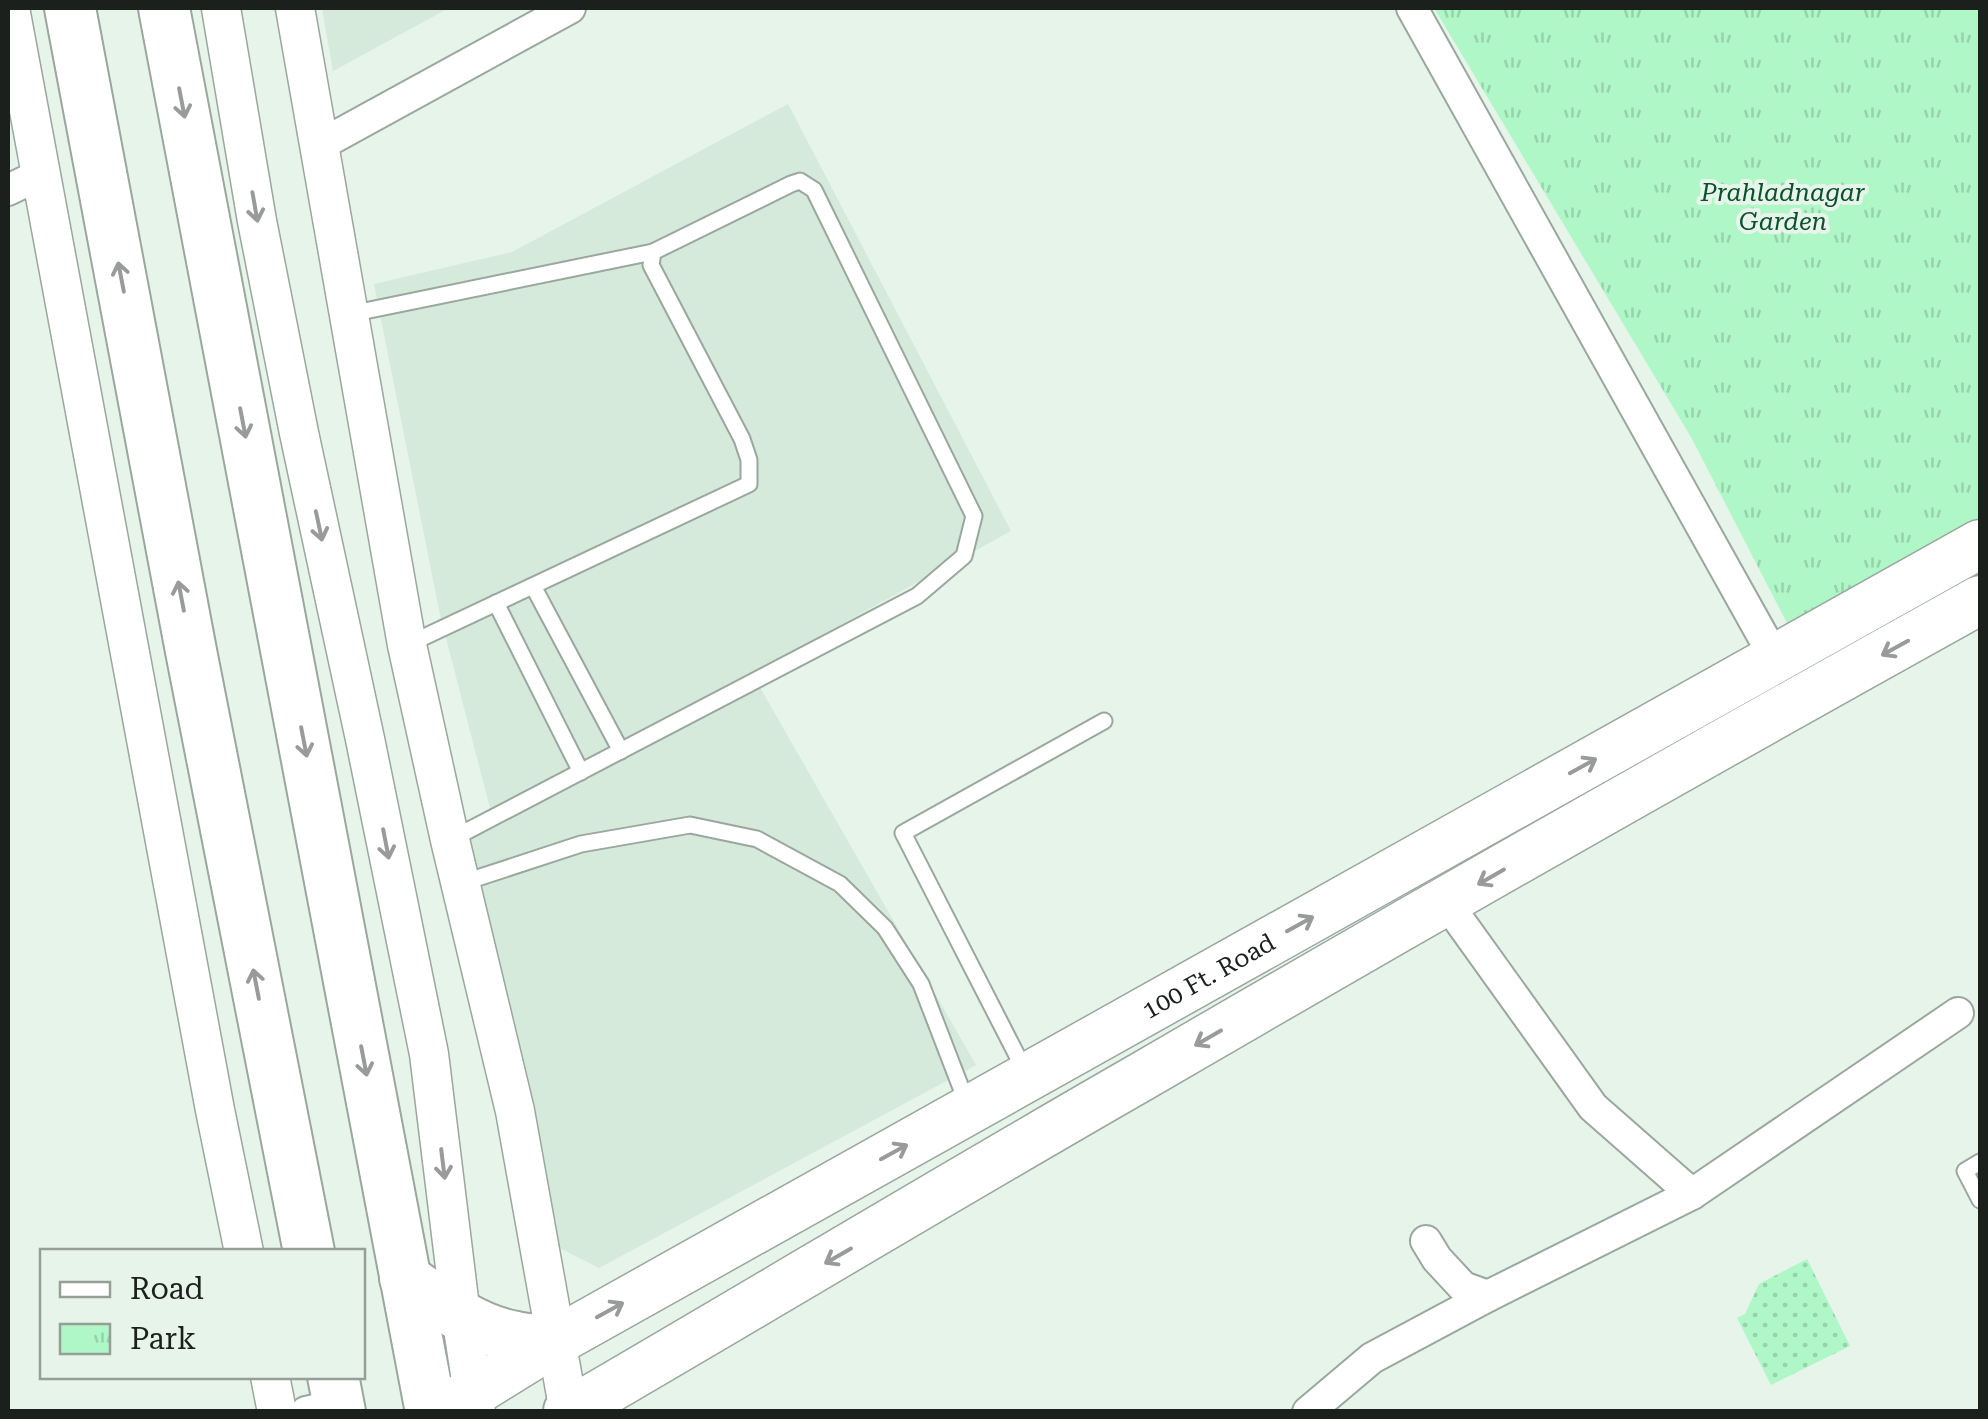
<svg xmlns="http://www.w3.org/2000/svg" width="1988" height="1419" font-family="'Roboto Serif',serif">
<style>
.built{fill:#d5eada}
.grass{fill:url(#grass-dots)}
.park{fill:url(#park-tufts)}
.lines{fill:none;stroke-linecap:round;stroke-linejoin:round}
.service-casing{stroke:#9aa79e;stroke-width:19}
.minor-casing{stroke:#9aa79e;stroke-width:34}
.tertiary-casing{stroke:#9aa79e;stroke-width:41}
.primary-casing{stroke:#9aa79e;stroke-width:51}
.trunk-casing{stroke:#9aa79e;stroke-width:54}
.service{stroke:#fff;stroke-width:15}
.minor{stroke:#fff;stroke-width:30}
.tertiary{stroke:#fff;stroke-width:38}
.primary{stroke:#fff;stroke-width:48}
.trunk{stroke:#fff;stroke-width:50}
.oneway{stroke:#989b99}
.labels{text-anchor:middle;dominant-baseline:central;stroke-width:8;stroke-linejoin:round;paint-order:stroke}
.park-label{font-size:25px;font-style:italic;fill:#0c512d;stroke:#e6f4ea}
.street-label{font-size:25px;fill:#1b201c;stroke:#e6f4ea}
</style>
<defs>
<pattern id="grass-dots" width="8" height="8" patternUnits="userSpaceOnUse" patternTransform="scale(2.5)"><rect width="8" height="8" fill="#aff7c6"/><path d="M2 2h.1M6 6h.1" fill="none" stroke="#96d3aa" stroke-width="1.8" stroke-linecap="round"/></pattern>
<pattern id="park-tufts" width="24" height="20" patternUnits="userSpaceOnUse" patternTransform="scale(2.5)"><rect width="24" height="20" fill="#aff7c6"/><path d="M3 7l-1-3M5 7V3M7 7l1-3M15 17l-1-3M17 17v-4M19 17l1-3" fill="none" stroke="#96d3aa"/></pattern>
</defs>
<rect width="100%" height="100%" fill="#e6f4ea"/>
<g class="built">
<polygon points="322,8 449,8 333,71"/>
<polygon points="788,104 1011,531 492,816 440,615 374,284 512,252"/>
<polygon points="758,684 976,1065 599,1268 544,1240 461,842"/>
</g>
<polygon class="grass" points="1807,1259 1850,1346 1771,1385 1737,1318 1745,1314 1759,1284"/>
<polygon class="park" points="1434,8 1979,8 1980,520 1865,586 1788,625 1691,437"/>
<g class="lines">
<defs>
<g id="service">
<polyline points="350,314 653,252"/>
<polyline points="533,586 621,751"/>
<polyline points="496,603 581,772"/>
<polyline points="407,645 749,484 749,460 742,439 651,265 653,252 791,184 800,181 814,190 974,516 964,556 917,596 450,840"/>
<polyline points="462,883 581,844 690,825 757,839 840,884 885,928 921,984 968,1106"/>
<polyline points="1026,1073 903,833 1104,721"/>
<polyline points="1980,1162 1965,1171 1980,1200"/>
</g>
<g id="minor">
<polyline points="1412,8 1775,658"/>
<polyline points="320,145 570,8"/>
<polyline points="8,190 41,174"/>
<polyline points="1446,902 1593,1107 1692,1194 1958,1013"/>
<polyline points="1426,1241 1437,1259 1463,1287 1488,1296 1692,1194"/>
<polyline points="306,1412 339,1405"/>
<polyline points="1308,1412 1372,1358 1488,1296"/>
</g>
<g id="tertiary">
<polyline points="10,8 215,1110 244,1252"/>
<polyline points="221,8 257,221 299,433 365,739 429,1054 461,1316 476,1412"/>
<polyline points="295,8 407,645 450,840 515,1111 569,1412"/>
<polyline points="270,1376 277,1412"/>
</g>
<g id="primary">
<path id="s1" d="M435,1412l37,-19 84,-52 1424,-797"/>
<path d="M569,1412c191,-111 380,-225 572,-335 278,-162 558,-321 839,-477"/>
</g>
<g id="trunk">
<polyline points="70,8 191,651 309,1252"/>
<polyline points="164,8 431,1412"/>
<path d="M405,1278c33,24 69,52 111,59 13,3 27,3 40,4"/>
<polyline points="333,1376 340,1412"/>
<polyline points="569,1412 569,1411"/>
</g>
</defs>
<use href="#service" class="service-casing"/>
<use href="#minor" class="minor-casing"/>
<use href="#tertiary" class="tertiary-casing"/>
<use href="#primary" class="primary-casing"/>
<use href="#trunk" class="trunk-casing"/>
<use href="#service" class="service"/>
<use href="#minor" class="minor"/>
<use href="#tertiary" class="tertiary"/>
<use href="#primary" class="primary"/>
<use href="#trunk" class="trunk"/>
</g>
<defs><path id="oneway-shaft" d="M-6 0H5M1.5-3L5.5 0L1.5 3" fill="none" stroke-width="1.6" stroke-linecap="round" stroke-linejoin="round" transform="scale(2.5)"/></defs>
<g class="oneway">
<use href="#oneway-shaft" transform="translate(182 103) rotate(79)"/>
<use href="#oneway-shaft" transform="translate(255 207) rotate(80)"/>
<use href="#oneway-shaft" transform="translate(121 277) rotate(-101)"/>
<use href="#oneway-shaft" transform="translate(243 423) rotate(79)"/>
<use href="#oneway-shaft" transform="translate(319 526) rotate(78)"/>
<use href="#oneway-shaft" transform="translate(181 596) rotate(-101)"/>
<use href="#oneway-shaft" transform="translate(1895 648) rotate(151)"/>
<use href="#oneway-shaft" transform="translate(304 742) rotate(79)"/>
<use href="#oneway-shaft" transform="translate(1583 766) rotate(-29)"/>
<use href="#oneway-shaft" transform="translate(386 844) rotate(79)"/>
<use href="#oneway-shaft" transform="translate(1491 877) rotate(150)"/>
<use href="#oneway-shaft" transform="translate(1300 924) rotate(-29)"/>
<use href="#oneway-shaft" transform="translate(256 984) rotate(-101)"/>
<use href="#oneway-shaft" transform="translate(1208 1038) rotate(150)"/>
<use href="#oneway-shaft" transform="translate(364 1061) rotate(79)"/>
<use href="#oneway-shaft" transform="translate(894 1152) rotate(-29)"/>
<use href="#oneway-shaft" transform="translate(443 1164) rotate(83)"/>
<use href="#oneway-shaft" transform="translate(838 1256) rotate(150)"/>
<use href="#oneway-shaft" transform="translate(610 1310) rotate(-29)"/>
</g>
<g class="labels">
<g class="park-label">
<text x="1783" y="192">Prahladnagar<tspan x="1783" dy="29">Garden</tspan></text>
</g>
<g class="street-label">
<text stroke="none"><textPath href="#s1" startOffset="888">100 Ft. Road</textPath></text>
</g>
</g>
<rect width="1988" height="1419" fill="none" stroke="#1b201c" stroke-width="20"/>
<rect x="40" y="1249" width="325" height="130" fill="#e6f4ea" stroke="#959f98" stroke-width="2.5"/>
<rect x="60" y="1282" width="50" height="15" fill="#ffffff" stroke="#959f98" stroke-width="2.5"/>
<text x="130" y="1299" font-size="30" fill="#1b201c">Road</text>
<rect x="60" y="1324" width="50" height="30" fill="url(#park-tufts)" stroke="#959f98" stroke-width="2.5"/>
<text x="130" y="1349" font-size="30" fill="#1b201c">Park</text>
</svg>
